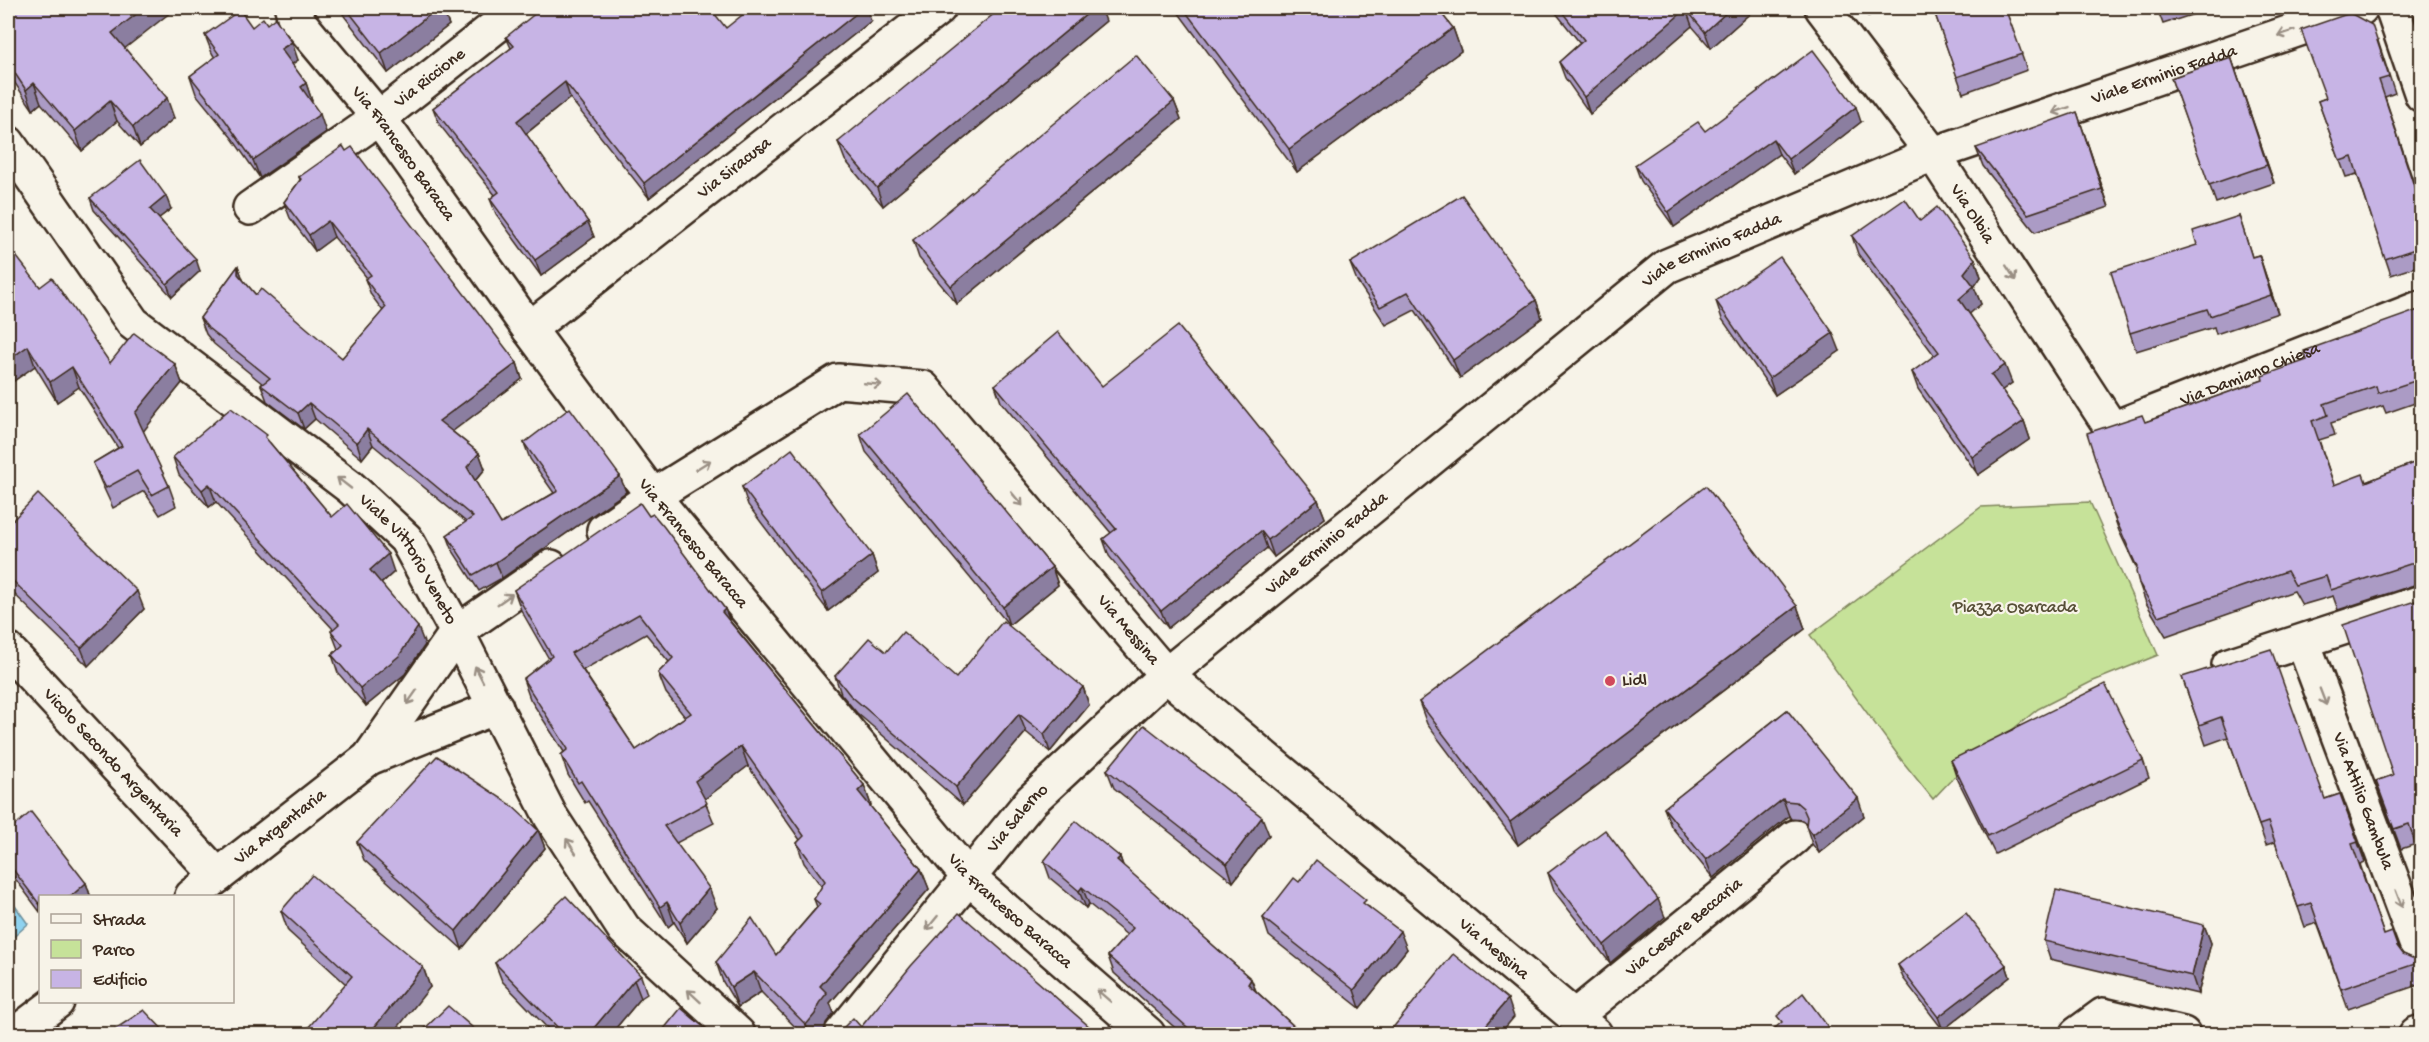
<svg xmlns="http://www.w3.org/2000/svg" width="2429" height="1042" font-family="'Gochi Hand',sans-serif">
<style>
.green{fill:#c6e299;stroke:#80865c;stroke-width:1.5}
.water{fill:#8ed2ef;stroke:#6d8f9b;stroke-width:1.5}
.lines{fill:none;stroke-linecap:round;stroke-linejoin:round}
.minor-casing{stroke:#3b2a1e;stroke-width:38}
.minor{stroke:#f7f3e8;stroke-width:33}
.wall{fill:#ab9bc5;stroke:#3b2a1e;stroke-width:1.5;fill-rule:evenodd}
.shaded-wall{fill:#8b7ea0;stroke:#3b2a1e;stroke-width:1.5}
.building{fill:#c7b4e5;stroke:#3b2a1e;stroke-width:1.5;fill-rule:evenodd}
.oneway{stroke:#998e83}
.poi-dot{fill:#d1495b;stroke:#f7f3e8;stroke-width:2}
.labels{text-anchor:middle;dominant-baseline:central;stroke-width:4.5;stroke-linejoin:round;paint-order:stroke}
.street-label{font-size:18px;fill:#3b2a1e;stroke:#f7f3e8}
.park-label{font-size:18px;fill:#574f37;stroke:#f7f3e8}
.poi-label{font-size:18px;fill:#3b2a1e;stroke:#f7f3e8;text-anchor:start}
</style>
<rect width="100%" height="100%" fill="#f7f3e8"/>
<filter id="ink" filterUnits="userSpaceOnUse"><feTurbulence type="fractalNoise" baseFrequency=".0167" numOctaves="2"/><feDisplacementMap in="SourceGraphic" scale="12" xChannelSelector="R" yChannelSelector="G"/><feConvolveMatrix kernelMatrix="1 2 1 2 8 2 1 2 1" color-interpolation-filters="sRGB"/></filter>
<g filter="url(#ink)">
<polygon class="green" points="2090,502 2158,655 2091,682 2038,709 1953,778 1933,799 1903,762 1810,635 1981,507"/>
<polygon class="water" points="8,896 28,924 8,942"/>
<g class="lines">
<defs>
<g id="minor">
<path id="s1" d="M292,8l2,8 85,102 150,211 124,167 316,382 179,156"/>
<path id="s2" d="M1822,8l111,146 179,275 310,-122"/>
<polyline points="2392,8 2422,95"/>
<path id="s3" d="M8,143l125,180 217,164 56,52 51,93 94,185 73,112 114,105"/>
<path id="s4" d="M250,208l129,-90 140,-110"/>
<path id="s5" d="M529,329l410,-321"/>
<path id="s6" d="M604,530l49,-34 185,-115 85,7 243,287 429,359"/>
<path id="s7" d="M2303,642l119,317"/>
<path id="s8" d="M8,650l210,226"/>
<polyline points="2229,665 2422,602"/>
<polyline points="369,758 457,632 551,567"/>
<path id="s9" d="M192,896l177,-138 127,-51"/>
<path id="s10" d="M1574,1017l221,-180"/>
<polyline points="15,1034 57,1002"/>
<path id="s11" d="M841,1034l190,-233 135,-126 501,-409 266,-112 428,-146"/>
<polyline points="2077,1034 2103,1015 2183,1034"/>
<polyline points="2416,1034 2422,1032"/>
</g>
</defs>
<use href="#minor" class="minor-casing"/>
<use href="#minor" class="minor"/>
</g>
<g class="wall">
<polygon points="339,8 442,8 449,25 388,73 345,17"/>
<polygon points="1175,8 1437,8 1453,28 1461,51 1297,172"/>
<polygon points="1552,8 1756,8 1711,48 1692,26 1590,114 1565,78 1559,62 1580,43"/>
<polygon points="1861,8 1890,8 1868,16"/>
<polygon points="1933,8 2005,8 2027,70 1963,93"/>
<polygon points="2157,8 2213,8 2163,24"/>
<polygon points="2293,8 2304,8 2294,11"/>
<polygon points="8,16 125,49 174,118 140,147 117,121 82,151 41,103 33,110 8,73"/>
<polygon points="871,21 649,198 570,98 526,134 588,222 594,237 541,276 496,214 490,199 495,195 439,124 433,108 511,48 506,37"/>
<polygon points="1106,21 883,206 845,160 838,142"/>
<polygon points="267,24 298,60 292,64 306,83 312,101 311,102 326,132 260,178 232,138 196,94 190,76 215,58 212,53 205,35"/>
<polygon points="2378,41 2395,93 2385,97 2416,189 2421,187 2421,265 2391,275 2357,174 2346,177 2318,101 2326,98"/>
<polygon points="2231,57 2274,183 2216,203 2171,78"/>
<polygon points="1174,101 1181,119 957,304 919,258 913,240"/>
<polygon points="1861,122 1794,174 1779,154 1674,227 1641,181 1635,165 1705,131"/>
<polygon points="2083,130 2109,207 2035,232 1983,166 1976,148"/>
<polygon points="299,177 517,363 522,379 452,431 479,453 485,469 475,481 501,524 554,493 530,459 524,443 626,492 502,578 479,591 453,551 447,535 466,522 373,445 362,459 315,419 304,429 267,401 261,385 263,384 214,344 206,334 200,318 238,266 243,280 256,295 342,358 383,311 371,295 365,279 367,278 334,237 315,251 290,218 284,202 300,180"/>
<polygon points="90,198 171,209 159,218 200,271 172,297 94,210"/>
<polygon points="2239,216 2252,257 2259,255 2278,313 2216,334 2214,327 2136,351 2130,333 2197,245"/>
<polygon points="1920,221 1975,259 1981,277 1974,287 1981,304 1969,313 2012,383 2002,390 2024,421 2030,439 1978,475 1918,389 1912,372 1935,356 1858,254 1852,236"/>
<polygon points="8,250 40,287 110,363 175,364 182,383 143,431 169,486 176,506 160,515 144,491 113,508 101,482 93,463 118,448 79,387 57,402 35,366 8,385"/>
<polygon points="1350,263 1536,300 1542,318 1460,378 1415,310 1386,325 1357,281"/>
<polygon points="1716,301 1840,351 1775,395 1722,319"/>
<polygon points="2421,309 2421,401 2386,413 2383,406 2331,423 2335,435 2319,440 2334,485 2366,482 2421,460 2421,584 2417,584 2338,610 2333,596 2302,605 2294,591 2166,636 2146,603 2139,583 2137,569 2119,531 2112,511 2145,422 2263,380"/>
<polygon points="995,385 1102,386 1318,500 1325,518 1274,557 1267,548 1168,628 1109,556 1103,539 1111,533 1001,402"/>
<polygon points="860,434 1052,567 1058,585 1009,625 866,452"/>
<polygon points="270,443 332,517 394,572 381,584 425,645 405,674 366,706 338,673 332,655 338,649 331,631 333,629 216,502 209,507 179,475 173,457"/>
<polygon points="742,487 872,555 878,573 828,611 748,505"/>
<path d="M649,516l76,93 5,12 134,164 7,20 -1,1 51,63 8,20 -99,114 4,10 -8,10 -3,12h-20l-42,-43 -23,15 -15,-25 -7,-20 60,-7 41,-48 -3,-8 8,-12 -18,-24 -7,-20 3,-3 -52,-74 -44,33 10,24 -38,20 41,65 -30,35 -13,-21 -6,5 -80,-126 -3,2 -17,-28 -7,-20 3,-3 -34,-53 -7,-20 26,-20 -28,-49 -7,-20zM646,634l23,28 -11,11 8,20 19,24 -49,33 -53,-80z"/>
<polygon points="8,525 144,609 88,666 8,588"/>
<polygon points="1797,606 1805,629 1518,845 1427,724 1419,702"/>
<polygon points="886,652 956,678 1083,687 1089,705 1050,752 1026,732 963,805 857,713 841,694 835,676"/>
<polygon points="2182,677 2325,799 2340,794 2365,862 2360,864 2384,935 2397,946 2403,954 2412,958 2421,956 2421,984 2348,1009 2317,923 2305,927 2275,842 2266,845 2228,737 2206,745"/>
<polygon points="1787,710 1864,816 1819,853 1812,844 1806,826 1806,823 1802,820 1791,819 1789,816 1713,878 1671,826 1664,808"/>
<polygon points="1951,760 2143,760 2149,778 1995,854 1957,778"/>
<polygon points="1107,770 1269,835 1233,882 1114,788"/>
<polygon points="2393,775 2416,844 2401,849 2376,781"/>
<polygon points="538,830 545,848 462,949 364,860 357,842"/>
<polygon points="8,831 86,883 90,895 89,897 40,897 40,912 8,869"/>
<polygon points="1120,857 1123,866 1251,979 1256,991 1298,1030 1300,1035 1183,1035 1114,973 1108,956 1127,935 1089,904 1086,908 1050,878 1044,861"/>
<polygon points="1548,873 1665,917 1610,963 1554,891"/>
<polygon points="1299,882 1369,907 1407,949 1360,1008 1269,936 1263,918"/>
<polygon points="281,911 423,967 430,987 346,984 288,931"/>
<polygon points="2204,925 2211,943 2198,994 2050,959 2044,941"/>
<polygon points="495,963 641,976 647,994 641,998 610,1035 554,1035 502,981"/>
<polygon points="1898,965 2006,965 2010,977 1943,1030 1903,978"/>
</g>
<g class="shaded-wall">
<polygon points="144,8 176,8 119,53 112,33"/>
<polygon points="438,8 442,8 449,25 388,73 381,53"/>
<polygon points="863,8 866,8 871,21 649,198 644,183"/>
<polygon points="1094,8 1101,8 1106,21 883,206 877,188"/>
<polygon points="1731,8 1756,8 1711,48 1705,32"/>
<polygon points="1686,9 1692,26 1590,114 1584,97"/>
<polygon points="1453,28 1461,51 1297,172 1289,149"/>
<polygon points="292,42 298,60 288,67 281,49"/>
<polygon points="2231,57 2237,75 2274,183 2267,165"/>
<polygon points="565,82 570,98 523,136 517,121"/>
<polygon points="34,83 41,103 33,110 26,90"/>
<polygon points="306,83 312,101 307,105 301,87"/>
<polygon points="167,98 174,118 140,147 133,127"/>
<polygon points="110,101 117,121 82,151 75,131"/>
<polygon points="1174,101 1181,119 957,304 951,286"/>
<polygon points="1856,107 1861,122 1794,174 1788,159"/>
<polygon points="2077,112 2083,130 2109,207 2102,189"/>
<polygon points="320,114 326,132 260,178 253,160"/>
<polygon points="1773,139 1779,154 1674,227 1668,212"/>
<polygon points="166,196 171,209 155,221 150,209"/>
<polygon points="328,221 334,237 315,251 309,235"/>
<polygon points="588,222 594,237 541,276 535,260"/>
<polygon points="2259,255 2265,273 2278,313 2271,295"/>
<polygon points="196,259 200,271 172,297 167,284"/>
<polygon points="1975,259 1981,277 1974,287 1981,304 1966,317 1959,299 1964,273"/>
<polygon points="238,266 244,282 238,274"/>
<polygon points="1536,300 1542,318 1460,378 1453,360"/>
<polygon points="1833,333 1840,351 1775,395 1769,378"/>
<polygon points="28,346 35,366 8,385 8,360"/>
<polygon points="517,363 522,379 445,437 439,421"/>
<polygon points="175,364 182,383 142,433 135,413"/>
<polygon points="2005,365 2012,383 1998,393 1991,375"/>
<polygon points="72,367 79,387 57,402 50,382"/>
<polygon points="309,403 315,419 304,429 298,413"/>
<polygon points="2024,421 2030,439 1978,475 1972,457"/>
<polygon points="367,429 373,445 362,459 357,443"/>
<polygon points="479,453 485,469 473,483 467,467"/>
<polygon points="620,476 626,492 502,578 496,562"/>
<polygon points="209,484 216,502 209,507 202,490"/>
<polygon points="1318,500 1325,518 1274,557 1268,540"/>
<polygon points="1261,531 1267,548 1168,628 1161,611"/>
<polygon points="388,554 394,572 376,588 370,570"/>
<polygon points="872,555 878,573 828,611 822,593"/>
<polygon points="1052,567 1058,585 1009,625 1003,607"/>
<polygon points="137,591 144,609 88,666 81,648"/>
<polygon points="1797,606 1805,629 1518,845 1510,822"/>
<polygon points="725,609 733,629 722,612"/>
<polygon points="418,627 425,645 405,674 366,706 360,688"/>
<polygon points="1083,687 1089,705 1050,752 1044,734"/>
<polygon points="1019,714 1026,732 963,805 956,787"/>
<polygon points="741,746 748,766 702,801 695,781"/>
<polygon points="864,785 871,805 865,811 858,791"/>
<polygon points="1858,798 1864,816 1819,853 1812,835"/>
<polygon points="1783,799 1789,816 1713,878 1706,860"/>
<polygon points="1262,817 1269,835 1233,882 1227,864"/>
<polygon points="538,830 545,848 462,949 456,931"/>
<polygon points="1120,857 1126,874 1117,860"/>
<polygon points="921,869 929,889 830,1003 834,1013 826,1023 823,1035 810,1035 806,1025 820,986"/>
<polygon points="86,883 90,895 89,897 70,897"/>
<polygon points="1082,887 1089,904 1086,908 1079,891"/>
<polygon points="709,888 717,908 687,943 680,923"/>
<polygon points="1658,899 1665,917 1610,963 1604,945"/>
<polygon points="667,902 674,922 668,927 660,907"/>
<polygon points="2204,925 2211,943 2198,994 2192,976"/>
<polygon points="1400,931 1407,949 1360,1008 1354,990"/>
<polygon points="2006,965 2010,977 1943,1030 1938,1017"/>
<polygon points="423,967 430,987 392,1035 368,1035"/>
<polygon points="754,972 761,992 738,1007 731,987"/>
<polygon points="1251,979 1258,996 1248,984"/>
<polygon points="634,980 641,998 610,1035 588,1035"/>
<polygon points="1508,999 1514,1017 1499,1035 1478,1035"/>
<polygon points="1298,1030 1300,1035 1294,1035"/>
</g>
<g class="building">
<polygon points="20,8 144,8 112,33 167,98 133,127 110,101 75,131 34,83 26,90 8,63 8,16 12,14"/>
<polygon points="346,8 438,8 381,53"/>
<polygon points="542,8 710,8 726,28 751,8 863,8 644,183 565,82 517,121 588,222 535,260 490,199 499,192 433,108 514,46 506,37"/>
<polygon points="1001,8 1094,8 877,188 838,142"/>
<polygon points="1183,8 1437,8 1453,28 1289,149"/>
<polygon points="1559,8 1731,8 1705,32 1686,9 1584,97 1559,62 1584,40"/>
<polygon points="1933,8 2005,8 2022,54 1957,77"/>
<polygon points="240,10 252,27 263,18 267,24 275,18 292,42 281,49 306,83 301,87 320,114 253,160 225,120 190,76 219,54 205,35"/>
<polygon points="2350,13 2372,25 2389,77 2379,80 2415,189 2421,187 2421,247 2385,259 2352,157 2340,161 2318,101 2326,98 2301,30"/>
<polygon points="1813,50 1856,107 1788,159 1773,139 1668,212 1635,165 1698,122 1705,131"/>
<polygon points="1136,55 1174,101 951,286 913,240"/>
<polygon points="2231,57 2267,165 2209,185 2171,78"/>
<polygon points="2077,112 2102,189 2028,214 1976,148"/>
<polygon points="343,146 346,151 352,147 517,363 439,421 479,453 467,467 501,524 558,491 524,443 570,408 620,476 496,562 473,575 447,535 473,517 367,429 357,443 309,403 298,413 261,385 270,378 208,328 200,318 238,266 238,274 256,295 261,289 342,358 386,307 365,279 371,275 328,221 309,235 284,202 301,179 299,177"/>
<polygon points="140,160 166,196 150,209 196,259 167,284 90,198"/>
<polygon points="1462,195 1536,300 1453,360 1408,292 1380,307 1350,263"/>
<polygon points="1905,199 1920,221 1937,207 1975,259 1964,273 1974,286 1959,299 2005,365 1991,375 2024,421 1972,457 1912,372 1939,352 1852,236"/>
<polygon points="2239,216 2252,257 2259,255 2271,295 2210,316 2207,309 2130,333 2111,272 2197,245 2193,231"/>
<polygon points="10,248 40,287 52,278 110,363 134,333 175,364 135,413 169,486 152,495 137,471 106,488 93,463 122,446 72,367 50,382 28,346 8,360 8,250"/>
<polygon points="1780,257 1833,333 1769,378 1716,301"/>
<polygon points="2421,309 2421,379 2378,393 2376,386 2324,404 2328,415 2312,421 2334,485 2363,474 2366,482 2421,460 2421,565 2418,564 2410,564 2331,590 2326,576 2295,585 2287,571 2158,616 2139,583 2136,572 2137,567 2112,511 2087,433 2142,415 2145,422 2263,380 2262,376 2307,360 2304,351"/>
<polygon points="1178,326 1318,500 1268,540 1261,531 1161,611 1103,539 1116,529 995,385 1058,332 1102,386"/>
<polygon points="908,394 1052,567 1003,607 860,434"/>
<polygon points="231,408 267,435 265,437 332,517 347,504 388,554 370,570 418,627 399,656 360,688 332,655 343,645 331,631 339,624 209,484 202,490 173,457"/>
<polygon points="792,449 872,555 822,593 742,487"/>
<polygon points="1706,486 1797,606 1510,822 1419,702"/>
<polygon points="38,494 137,591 81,648 8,576 8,525"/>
<path d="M640,503l9,13 4,-2 11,13 61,82 -3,3 142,173 -6,6 63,78 -101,117 7,7 -8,10 -4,11 -9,11 -52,-53 -23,15 -15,-25 36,-44 24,37 44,-51 -6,-5 11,-18 -28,-38 7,-7 -63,-90 -46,35 12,22 -43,23 45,62 -29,35 -13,-21 -7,5 -79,-126 -3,2 -17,-28 7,-6 -45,-70 29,-23 -38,-66zM639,614l34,44 -15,15 33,40 -55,37 -65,-97z"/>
<polygon points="2421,599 2421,861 2409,824 2394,829 2376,781 2393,775 2343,625"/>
<polygon points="1003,621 1083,687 1044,734 1019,714 956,787 850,695 835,676 869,638 886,652 903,632 956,678"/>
<polygon points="2271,649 2325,799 2340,794 2358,842 2352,844 2384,935 2392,932 2397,946 2403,954 2412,958 2421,956 2421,962 2341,989 2311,903 2298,907 2268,822 2259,825 2221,717 2199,725 2182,677"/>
<polygon points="2105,684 2143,760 1988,836 1951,760"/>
<polygon points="1787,710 1858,798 1812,835 1806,826 1807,817 1803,808 1796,802 1785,801 1783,799 1706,860 1664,808"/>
<polygon points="1144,725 1262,817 1227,864 1107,770"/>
<polygon points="437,756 510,804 538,830 456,931 357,842"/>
<polygon points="31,812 86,883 70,897 40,897 40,905 8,863 8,831"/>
<polygon points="1076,821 1120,857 1117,860 1251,979 1248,984 1298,1030 1294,1035 1196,1035 1108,956 1133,928 1082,887 1079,891 1044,861"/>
<polygon points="1605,830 1658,899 1604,945 1548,873"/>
<polygon points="1316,860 1366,900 1363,903 1400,931 1354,990 1263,918 1294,878 1299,882"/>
<polygon points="312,875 423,967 368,1035 302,1035 352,976 281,911"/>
<polygon points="2056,890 2204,925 2192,976 2044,941"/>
<polygon points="566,896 641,976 634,980 588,1035 565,1035 495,963"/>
<polygon points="959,913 1099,1035 844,1035 843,1028 853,1018 861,1027 911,966"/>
<polygon points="1966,913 2006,965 1938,1017 1898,965"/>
<polygon points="1453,954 1508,999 1478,1035 1387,1035"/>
<polygon points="1803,993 1834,1035 1767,1035 1782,1022 1777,1016"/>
<polygon points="448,1006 481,1035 418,1035"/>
<polygon points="681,1008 713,1035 659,1035"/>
<polygon points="144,1010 168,1035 106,1035"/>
</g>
<defs><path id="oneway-shaft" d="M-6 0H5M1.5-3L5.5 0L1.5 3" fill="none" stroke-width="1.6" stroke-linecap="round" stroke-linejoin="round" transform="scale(1.5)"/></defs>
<g class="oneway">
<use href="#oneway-shaft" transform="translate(2286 33) rotate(161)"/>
<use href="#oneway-shaft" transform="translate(2061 110) rotate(161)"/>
<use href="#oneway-shaft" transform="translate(2011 273) rotate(57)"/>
<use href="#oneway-shaft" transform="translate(873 384) rotate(5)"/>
<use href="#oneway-shaft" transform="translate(703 465) rotate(-32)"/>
<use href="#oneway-shaft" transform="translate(344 483) rotate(-142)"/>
<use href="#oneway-shaft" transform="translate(1017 499) rotate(50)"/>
<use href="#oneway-shaft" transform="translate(505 599) rotate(-35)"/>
<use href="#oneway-shaft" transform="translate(479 674) rotate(-117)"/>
<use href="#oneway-shaft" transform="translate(412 697) rotate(125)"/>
<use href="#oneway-shaft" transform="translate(2323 697) rotate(69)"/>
<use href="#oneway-shaft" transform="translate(571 846) rotate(-123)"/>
<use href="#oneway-shaft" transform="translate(2399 899) rotate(69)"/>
<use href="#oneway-shaft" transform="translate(932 923) rotate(129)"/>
<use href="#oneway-shaft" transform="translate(694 996) rotate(-137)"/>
<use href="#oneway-shaft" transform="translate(1104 996) rotate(-139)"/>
</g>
</g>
<circle class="poi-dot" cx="1610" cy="681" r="6"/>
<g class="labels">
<g class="street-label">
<text stroke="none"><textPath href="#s11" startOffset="1665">Viale Erminio Fadda</textPath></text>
<text stroke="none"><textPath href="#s4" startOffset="222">Via Riccione</textPath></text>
<text stroke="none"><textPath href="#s1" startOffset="184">Via Francesco Baracca</textPath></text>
<text stroke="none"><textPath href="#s5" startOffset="261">Via Siracusa</textPath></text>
<text stroke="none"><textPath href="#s2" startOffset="255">Via Olbia</textPath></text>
<text stroke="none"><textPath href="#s11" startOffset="1179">Viale Erminio Fadda</textPath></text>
<text stroke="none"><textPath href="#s2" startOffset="660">Via Damiano Chiesa</textPath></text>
<text stroke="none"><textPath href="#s1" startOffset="670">Via Francesco Baracca</textPath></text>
<text stroke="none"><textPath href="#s11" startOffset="693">Viale Erminio Fadda</textPath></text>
<text stroke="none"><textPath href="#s3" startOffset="585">Viale Vittorio Veneto</textPath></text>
<text stroke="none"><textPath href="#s6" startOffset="680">Via Messina</textPath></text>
<text stroke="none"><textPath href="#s8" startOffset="154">Vicolo Secondo Argentaria</textPath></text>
<text stroke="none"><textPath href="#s7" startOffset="170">Via Attilio Gambula</textPath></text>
<text stroke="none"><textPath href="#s11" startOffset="279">Via Salerno</textPath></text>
<text stroke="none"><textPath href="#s9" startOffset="112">Via Argentaria</textPath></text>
<text stroke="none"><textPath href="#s1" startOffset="1156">Via Francesco Baracca</textPath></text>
<text stroke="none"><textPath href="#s10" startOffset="142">Via Cesare Beccaria</textPath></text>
<text stroke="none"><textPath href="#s6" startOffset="1166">Via Messina</textPath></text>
</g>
<g class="park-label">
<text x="2015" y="608">Piazza Osarcada</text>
</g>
<g class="poi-label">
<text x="1622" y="681">Lidl</text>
</g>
</g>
<rect width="2429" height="1042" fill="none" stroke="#f7f3e8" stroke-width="30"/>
<rect x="15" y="15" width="2399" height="1012" fill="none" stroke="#3b2a1e" stroke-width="2" filter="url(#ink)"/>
<rect x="39" y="895" width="195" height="108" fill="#f7f3e8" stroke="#aca397" stroke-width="1.5"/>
<rect x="51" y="914" width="30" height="9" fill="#f7f3e8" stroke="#aca397" stroke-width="1.5"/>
<text x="93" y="925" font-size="18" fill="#3b2a1e">Strada</text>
<rect x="51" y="940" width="30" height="18" fill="#c6e299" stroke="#aca397" stroke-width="1.5"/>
<text x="93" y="955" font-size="18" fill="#3b2a1e">Parco</text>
<rect x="51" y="970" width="30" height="18" fill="#c7b4e5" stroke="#aca397" stroke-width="1.5"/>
<text x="93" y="985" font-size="18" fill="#3b2a1e">Edificio</text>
</svg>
